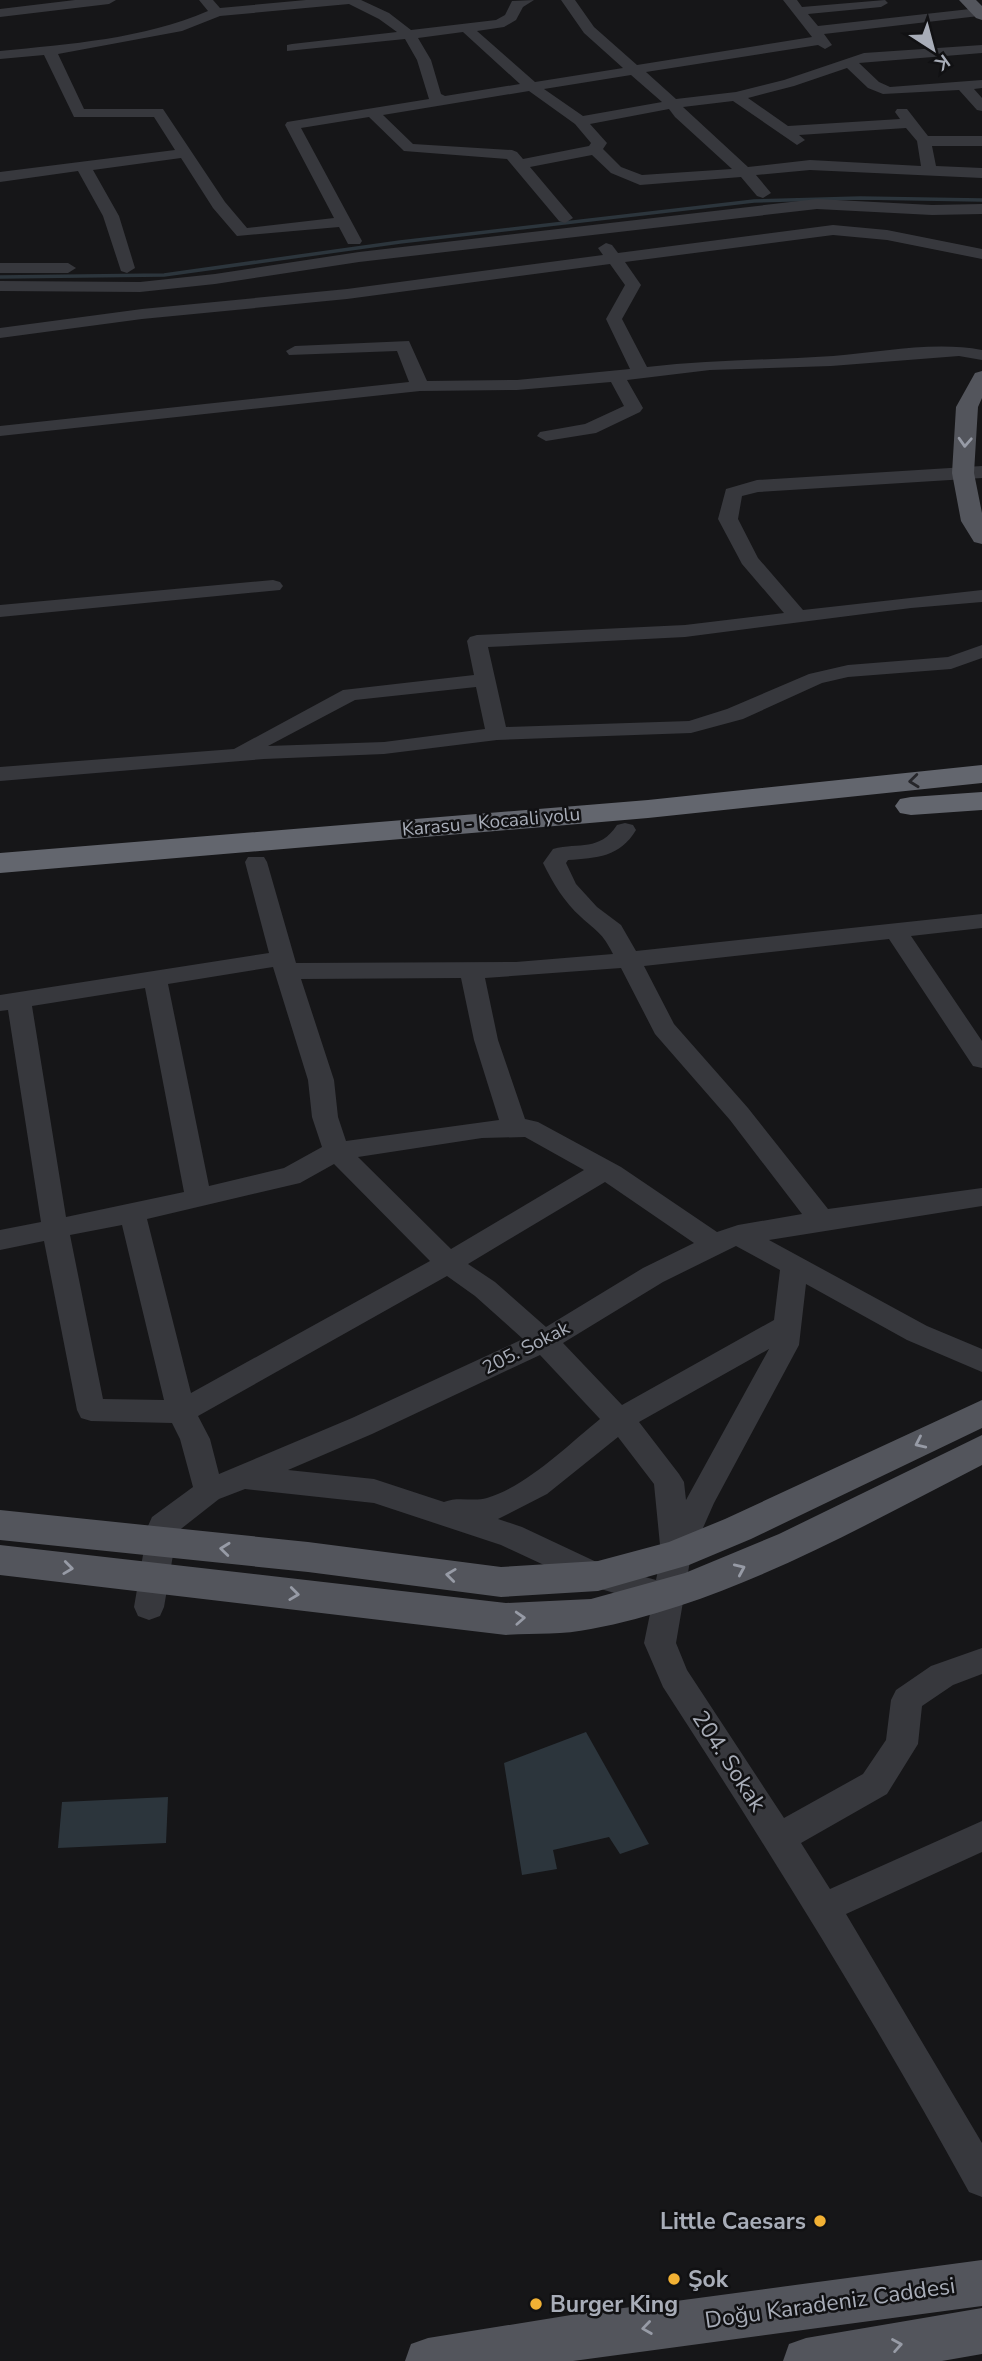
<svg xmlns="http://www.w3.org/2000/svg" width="982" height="2361" font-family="'Nunito Sans',sans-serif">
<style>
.water{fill:#2c353c}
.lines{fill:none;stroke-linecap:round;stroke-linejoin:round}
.stream{stroke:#2c353c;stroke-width:3.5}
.minor{fill:#37383d;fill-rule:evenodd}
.major{fill:#53555c;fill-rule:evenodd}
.highway{fill:#63666e;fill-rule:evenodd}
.oneway{stroke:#979ba6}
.oneway2{stroke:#26262a}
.poi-dot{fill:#f2b134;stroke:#111113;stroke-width:2.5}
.labels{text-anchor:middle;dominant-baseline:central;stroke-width:5;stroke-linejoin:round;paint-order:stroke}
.street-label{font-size:19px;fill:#a8adb8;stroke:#111113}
.near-street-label{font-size:23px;fill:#a8adb8;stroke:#111113}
.near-poi-label{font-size:23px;font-weight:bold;fill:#a8adb8;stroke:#111113;text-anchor:start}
</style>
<rect width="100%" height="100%" fill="#161618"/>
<g class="water">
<polygon points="586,1732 649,1844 620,1854 609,1837 553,1850 557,1869 522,1875 504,1763"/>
<polygon points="168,1797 166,1843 58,1848 62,1802"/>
</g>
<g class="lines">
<polyline class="stream" points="0,277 164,275 400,242 754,201 860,198 982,200"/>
<g class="minor">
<polygon points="75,0 116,0 109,4 0,17 0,9"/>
<path d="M199,0h14l7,8 86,-8h55l28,13 22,17 85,-10 9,-5 7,-14 22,-1 -11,7 -7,13 -12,7 -27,4 58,51 88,-14 -39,-35 -23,-33h14l19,27 43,38 175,-28 -29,-37h14l5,7 83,-7 3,3 -7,4 -73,7 10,12 161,-18 3,1v6l-3,1 -155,18 8,11 -7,4 -7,-4 -172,27 30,27 60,-7 48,-12 80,-27 118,-8v8l-123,10 20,19 11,5 92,-7v8l-8,1 8,9v13l-5,-1 -18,-20 -76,4 -15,-6 -21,-20 -53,18 -46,12 40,28 112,-7 -5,-7 2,-3h10l21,27h54v10h-50l4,20 46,2v10l-172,-8 -54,5 15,18 -8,5 -6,-2 -16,-19 -101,8 -29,-12 -19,-18 -62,12 43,51 -8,5 -6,-2 -52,-62 -103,-8 -35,-34 -68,11 61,113 -2,3h-12l-9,-17 -102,9 -24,-28 -32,-50 -88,12 26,46 16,52 -8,5 -6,-2 -18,-55 -25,-45 -78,11v-10l175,-22 -21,-33h-80l-30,-62 -44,4v-8c70,-7 143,-12 208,-40zM349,4l30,15 18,13 -105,12 -5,1v6l118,-12 12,21 12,39 -142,23 -2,3 49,93 -87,10 -22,-26 -62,-93h-79l-26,-55 124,-23 38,-15zM463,32l57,52 -75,12 -4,-2 -10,-34 -13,-22zM631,75l31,27 -79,14 -39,-27zM529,91l46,33 16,19 -2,3 -66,13 -6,-7 -5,-2 -99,-6 -30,-29zM733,101l64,44 8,-5 -6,-5 107,-7 11,13 4,25 -111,-6 -62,7 -65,-60zM669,109l6,8 57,52 -90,6 -21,-8 -18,-18 4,-6 -17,-19z"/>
<polygon points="817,199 932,205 982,204 982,214 932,215 817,209 359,262 215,284 140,292 0,291 0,281 140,282 215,274 359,252"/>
<path d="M833,225l54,5 95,19v10l-95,-19 -54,-5 -208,27 16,23 -19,34 25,48c62,-7 124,-7 186,-11 49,-4 101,-15 149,-6v10l-23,-4 -128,10 -121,4 -83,10 16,28 -3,4 -44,21 -50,8 -9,-5 3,-4 45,-8 39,-18 -13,-24 -94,8 -97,1 -420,45v-10l409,-44 -12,-31 -108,4 -3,-4 9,-5 114,-5 18,40 90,-1 113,-11 -24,-50 19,-34 -15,-21 -263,35 -205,20 -142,19v-10l142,-19 205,-20 256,-34 -5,-7 8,-5 6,2 6,8z"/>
<polygon points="0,263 68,263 76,268 68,273 0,273"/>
<path d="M982,466v12l-224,14 -16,4 -4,23 20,39 45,52 179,-20v12l-71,6 -226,29 -197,10 18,80 183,-6 38,-12 82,-35 39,-9 100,-8 34,-12v13l-31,11 -103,8 -26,6 -79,36 -52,14 -194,7 -113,14 -120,5 -264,22v-14l234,-18 109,-59 131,-15 -7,-34 3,-4 7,-2 208,-10 99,-12 -42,-49 -24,-45 8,-30 31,-9zM476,687l9,42 -101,13 -116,4 87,-46z"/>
<polygon points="273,580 280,582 283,586 280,590 0,617 0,605"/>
<path d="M625,823l8,2 3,5c-16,27 -39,28 -68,30l-2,3 10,21 21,23 24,18 15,26 346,-37v14l-71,8 71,105v27l-9,-2 -84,-127 -245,27 30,58 74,84 80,101 154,-21v18l-213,34 158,86 55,23v23l-75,-32 -101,-56 -7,61 -85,158 -23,52 -15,88 11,27 97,148 79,-44 23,-34 5,-40 5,-10 35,-24 51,-18v26l-29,11 -31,21 -4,38 -31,50 -86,49 29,46 152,-68v31l-136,62 136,229v54l-13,-5c-95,-173 -199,-340 -306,-505l-19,-44 8,-39 -65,-19 -86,-40 -127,-42 -129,-14 -26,10 -42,33 -13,75 -4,9 -11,4 -11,-4 -4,-9 14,-81 4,-9 41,-30 -13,-48 -8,-16 -81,-2 -10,-3 -4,-8 -33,-169 -44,9v-20l41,-8 -33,-212 -8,1v-16l269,-42 -24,-91 3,-5h16l3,5 29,101 220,-1 97,-8c-11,-22 -16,-22 -32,-37 -17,-15 -28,-34 -38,-54l10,-14c27,-7 46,3 64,-24zM273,967l35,113 4,37 10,30 -38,21 -75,18 -41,-202zM621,968l34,66 75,86 72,94 -64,11 -21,7 -96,-65 -83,-45 -13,-3 -27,-79 -13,-62zM461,978l13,62 25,80 -153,21 -8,-24 -4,-37 -33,-101zM145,988l39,204 -118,25 -34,-211zM525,1137l59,33 -133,79 -93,-92 124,-19zM334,1164l96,97 -239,132 -44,-174 153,-36zM605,1182l89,61 -51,25 -97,59 -51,-45 -27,-18zM122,1225l42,175 -61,-1 -33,-164zM736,1246l44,24 -6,50 -152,85 -59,-62 100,-61zM447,1276l28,20 48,43 -171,79 -133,56 -9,-35 -12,-23zM769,1349l-83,151 -2,-18 -5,-8 -40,-52zM540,1355l60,64c-32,26 -73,67 -113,79 -14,4 -29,-2 -43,4l-70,-23 -86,-9 84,-36zM618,1437l36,47 7,71 -5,25 -51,-14 -83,-39 -24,-8 49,-25z"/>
</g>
<g class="major">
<polygon points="959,0 976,0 982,6 982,20 976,18"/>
<polygon points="982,371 982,398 978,407 974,473 982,513 982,544 974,542 961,521 952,473 956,407 975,373"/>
<polygon points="982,1400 982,1428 751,1539 689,1565 598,1591 501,1597 308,1572 0,1540 0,1510 308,1542 501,1567 598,1561 669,1542 725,1519"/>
<path d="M982,1435v30c-125,64 -251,137 -391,164 -28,6 -57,4 -85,6l-506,-60v-30l506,58 85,-4 94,-26 94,-39z"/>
<polygon points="982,2260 982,2306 573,2361 405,2361 411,2344 428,2338 571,2315"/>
<polygon points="982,2308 982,2354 942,2361 783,2361 789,2344 806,2338"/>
</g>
<g class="highway">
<polygon points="982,765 982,783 648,818 0,873 0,853 648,800"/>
<polygon points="982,792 982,810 911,815 900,813 895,806 900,799 911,797"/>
</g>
</g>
<defs><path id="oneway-chevron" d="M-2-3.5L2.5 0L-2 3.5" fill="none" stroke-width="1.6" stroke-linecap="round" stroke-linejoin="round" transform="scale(1.75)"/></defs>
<g class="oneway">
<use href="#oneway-chevron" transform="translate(965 442) rotate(93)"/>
<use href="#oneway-chevron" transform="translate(920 1443) rotate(155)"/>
<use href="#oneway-chevron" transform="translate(225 1549) rotate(-174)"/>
<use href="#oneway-chevron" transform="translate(68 1568) rotate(7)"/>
<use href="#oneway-chevron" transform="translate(740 1569) rotate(-24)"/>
<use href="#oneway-chevron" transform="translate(451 1575) rotate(-173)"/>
<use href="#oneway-chevron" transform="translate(294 1594) rotate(7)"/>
<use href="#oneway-chevron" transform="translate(520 1618) rotate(-3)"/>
<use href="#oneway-chevron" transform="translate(647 2328) rotate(172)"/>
<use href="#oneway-chevron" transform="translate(897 2345) rotate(-10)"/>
</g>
<use class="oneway2" href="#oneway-chevron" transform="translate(914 781) rotate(174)"/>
<g class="poi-dot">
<circle cx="820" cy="2221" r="7"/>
<circle cx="674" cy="2279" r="7"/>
<circle cx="536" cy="2304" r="7"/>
</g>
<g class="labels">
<g class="street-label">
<text transform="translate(491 822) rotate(-5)">Karasu - Kocaali yolu</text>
<text transform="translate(526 1348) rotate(-27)">205. Sokak</text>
</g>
<g class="near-street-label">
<text transform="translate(729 1761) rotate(57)">204. Sokak</text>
<text transform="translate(830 2303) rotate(-8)">Doğu Karadeniz Caddesi</text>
</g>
<g class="near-poi-label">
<text x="806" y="2221" text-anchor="end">Little Caesars</text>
<text x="688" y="2279">Şok</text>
<text x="550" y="2304">Burger King</text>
</g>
</g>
<g transform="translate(933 49) rotate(144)" stroke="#111113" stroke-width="5" paint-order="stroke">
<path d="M0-5L12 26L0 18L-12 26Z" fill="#a8adb8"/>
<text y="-10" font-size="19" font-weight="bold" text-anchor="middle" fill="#a8adb8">K</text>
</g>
</svg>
